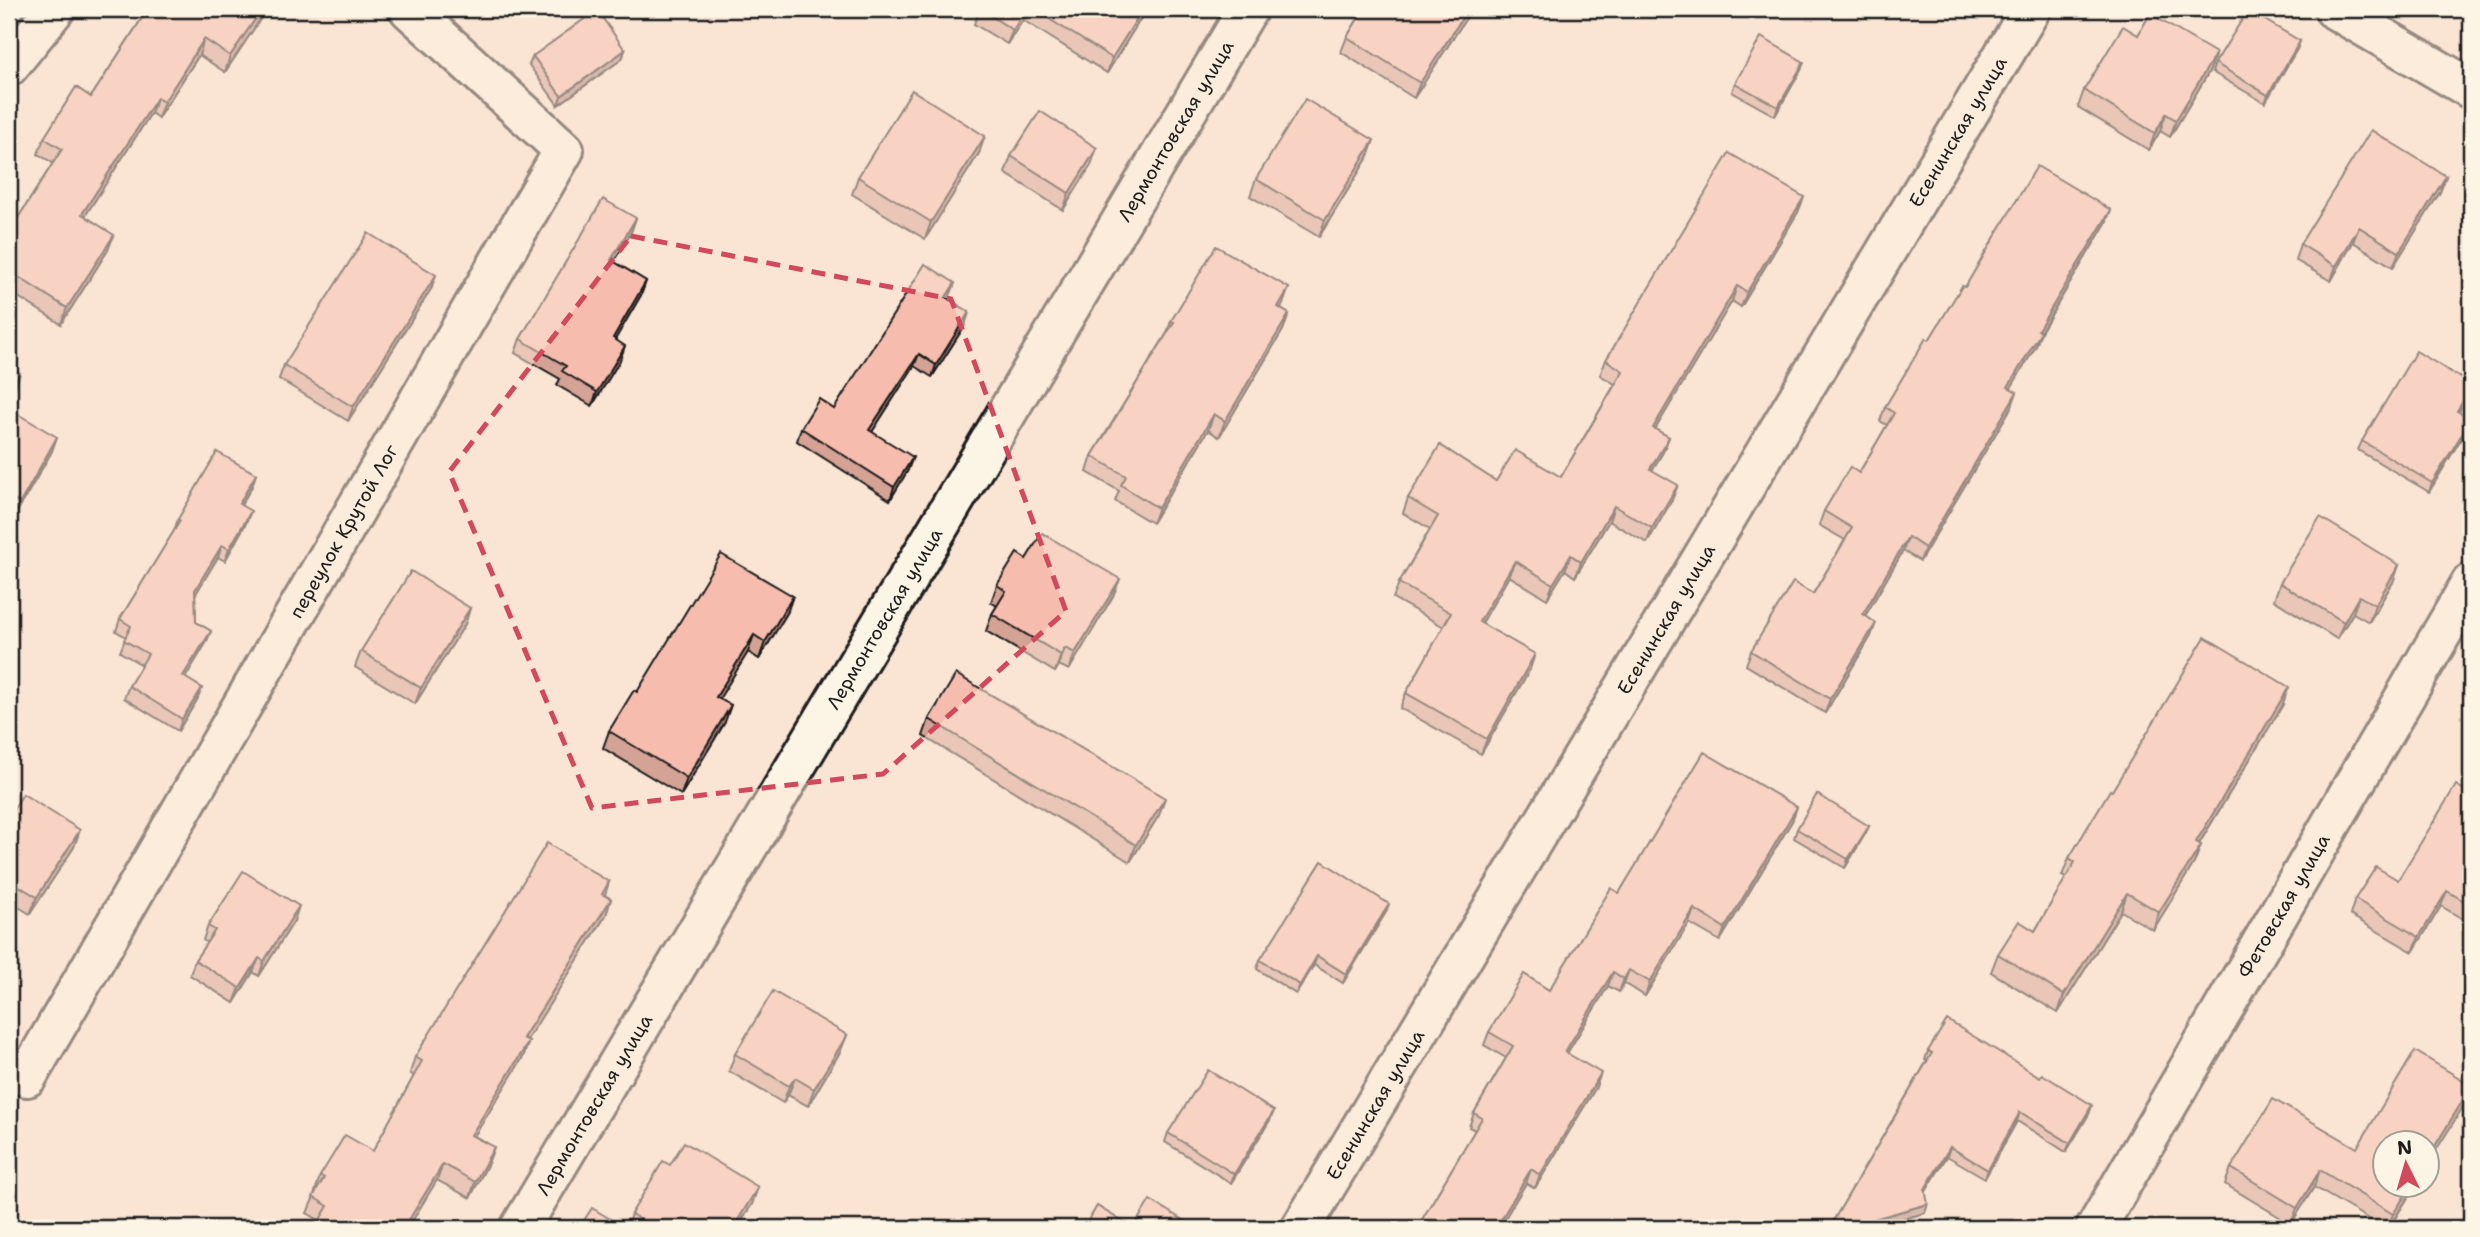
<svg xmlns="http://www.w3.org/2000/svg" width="2480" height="1237" font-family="'Shantell Sans',sans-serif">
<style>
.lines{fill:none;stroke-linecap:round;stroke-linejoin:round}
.minor-casing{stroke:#1c1c1c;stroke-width:44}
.minor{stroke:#fcf5e5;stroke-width:38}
.wall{fill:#d4a396;stroke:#1c1c1c;stroke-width:2}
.shaded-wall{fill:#ac847a;stroke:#1c1c1c;stroke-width:2}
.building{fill:#f6bdae;stroke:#1c1c1c;stroke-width:2}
.marked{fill:none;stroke:#d1495b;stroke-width:5;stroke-dasharray:14 9;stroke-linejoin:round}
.labels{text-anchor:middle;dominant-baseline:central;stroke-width:5;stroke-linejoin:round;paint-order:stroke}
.street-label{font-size:19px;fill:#1c1c1c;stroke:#fcf5e5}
</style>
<rect width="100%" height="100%" fill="#fae4d4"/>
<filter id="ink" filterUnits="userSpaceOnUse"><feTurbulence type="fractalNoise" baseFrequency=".0143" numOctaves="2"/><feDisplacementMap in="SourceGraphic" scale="14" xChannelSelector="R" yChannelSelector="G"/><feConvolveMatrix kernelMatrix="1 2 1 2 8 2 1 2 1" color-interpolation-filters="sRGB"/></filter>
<g filter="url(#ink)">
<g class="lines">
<defs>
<g id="minor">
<polyline points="2334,9 2471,89"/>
<polyline points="9,66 55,9"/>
<path id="s1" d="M9,1068l18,9 537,-927 -155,-141"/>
<path id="s2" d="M520,1228l728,-1219"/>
<path id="s3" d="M1301,1228l730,-1219"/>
<path id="s4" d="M2096,1228l375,-645"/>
</g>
</defs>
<use href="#minor" class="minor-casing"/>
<use href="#minor" class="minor"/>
</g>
<g class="wall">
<polygon points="136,9 267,9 225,72 199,55 158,118 151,113 85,216 108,250 61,324 9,291 9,232 53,163 38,154 44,138 91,97 142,18 135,13"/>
<polygon points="980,9 1145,9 1144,13 1107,73 1023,20 1007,44 974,24"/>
<polygon points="1356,9 1472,9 1414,98 1341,52 1347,37 1360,15 1354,12"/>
<polygon points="2138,35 2216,53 2210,70 2170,137 2160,131 2149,150 2078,107 2084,90"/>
<polygon points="2300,41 2297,49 2265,103 2212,72 2215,63"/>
<polygon points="625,50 622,59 558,105 529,65 533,56"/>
<polygon points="1801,70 1775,116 1732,92 1735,83"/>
<polygon points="979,153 925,239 852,194 858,177"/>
<polygon points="1011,156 1091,165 1063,210 1005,173"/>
<polygon points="1368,157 1319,237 1250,196 1256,179"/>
<polygon points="2446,176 2440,192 2393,267 2353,242 2331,281 2295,260 2300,244"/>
<polygon points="1804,197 1798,212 1741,307 1732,301 1655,429 1669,437 1663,452 1652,470 1672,500 1647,543 1609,521 1575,577 1565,570 1547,599 1509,576 1482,623 1530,669 1481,754 1400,708 1406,693 1444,627 1393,598 1399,583 1430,529 1403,513 1408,498 1496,481 1561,477 1615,384 1600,375 1606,360"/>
<polygon points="636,218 631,232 613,261 646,281 641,295 615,339 620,360 592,406 557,385 560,379 515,353 520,339"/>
<polygon points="2106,223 2041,332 2036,346 2010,389 2012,406 1920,561 1903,551 1865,616 1871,636 1825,713 1746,665 1751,651 1813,594 1845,540 1819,525 1824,511 1859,473 1887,425 1880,421 1885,407 1965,287"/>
<polygon points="955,283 948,299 969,312 965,325 932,377 914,366 872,432 908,470 890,500 797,441 801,428 834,409"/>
<polygon points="431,289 348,421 279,379 284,365"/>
<polygon points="1283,304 1281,309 1289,314 1283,330 1219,437 1208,430 1152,523 1115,501 1119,491 1087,472 1092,456 1167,333 1171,321"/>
<polygon points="2469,394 2459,412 2468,427 2429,492 2358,450 2362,441"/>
<polygon points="9,409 52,451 14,517 9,514"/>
<polygon points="256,474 252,486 241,505 246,523 225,561 218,557 195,594 196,622 211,631 206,643 185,678 202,688 197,700 178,731 124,698 129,686 142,665 120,652 126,637 116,631 120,619 174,531 178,519"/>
<polygon points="1026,559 1113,596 1069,670 1059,665 1055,672 986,631 992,614 997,606 991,602 997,585"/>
<polygon points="2399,565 2393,582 2369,622 2353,613 2337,639 2274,600 2280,583"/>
<polygon points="470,608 465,624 415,704 355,667 361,651"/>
<polygon points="787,613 759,659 748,652 719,698 725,722 681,795 603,748 609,731 637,692"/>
<polygon points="2282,706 2199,844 2201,845 2194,863 2153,930 2121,911 2058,1013 1991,972 1998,954 2035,931 2066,878 2062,876 2069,858 2112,791"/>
<polygon points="929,719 1159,815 1130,862 923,736"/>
<polygon points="2471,794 2471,924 2441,906 2413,952 2350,915 2355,899 2398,880"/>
<polygon points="9,816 74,847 30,914 9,901"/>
<polygon points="1792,821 1720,941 1689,923 1645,996 1624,983 1619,992 1608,986 1567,1053 1596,1087 1535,1188 1526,1183 1499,1228 1417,1228 1475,1130 1469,1127 1474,1113 1506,1058 1484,1045 1489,1032 1549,990 1619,893"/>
<polygon points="1869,826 1865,834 1845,868 1794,838 1797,829"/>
<polygon points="609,882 605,895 611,899 606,915 526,1040 529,1041 523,1057 474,1136 494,1147 488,1163 470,1198 437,1180 319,1220 307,1213 316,1192 315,1192 320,1176 373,1151 414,1076 410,1073 415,1057"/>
<polygon points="1386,912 1343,983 1314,965 1296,994 1257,969 1260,960"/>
<polygon points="294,921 259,976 253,972 234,1003 190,975 195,960 207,943 203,940 208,926"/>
<polygon points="847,1035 840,1052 808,1106 788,1095 783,1103 729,1071 735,1054"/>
<polygon points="1928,1051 2040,1077 2092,1105 2089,1114 2066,1152 2017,1121 1985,1178 1947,1156 1926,1191 1925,1213 1869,1228 1829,1228 1927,1061 1925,1060"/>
<polygon points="2466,1102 2385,1185 2416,1185 2389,1228 2384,1228 2314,1187 2291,1224 2225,1184 2231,1168 2357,1148"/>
<polygon points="1270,1120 1231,1183 1165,1142 1168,1133"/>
<polygon points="670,1165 758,1187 752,1204 741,1222 750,1228 626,1228 631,1214"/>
</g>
<g class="shaded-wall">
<polygon points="262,9 267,9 225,72 230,56"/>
<polygon points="1026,9 1023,20 1007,44 1013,30"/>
<polygon points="1143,9 1145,9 1144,13 1107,73 1112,58"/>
<polygon points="1468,9 1472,9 1414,98 1420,83"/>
<polygon points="204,39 199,55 158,118 164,102"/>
<polygon points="2300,41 2297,49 2265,103 2268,95"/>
<polygon points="625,50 622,59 558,105 561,96"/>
<polygon points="2216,53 2210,70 2170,137 2176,120"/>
<polygon points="1804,62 1801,70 1775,116 1778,107"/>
<polygon points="157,98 151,113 76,230 82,214"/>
<polygon points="2166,114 2160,131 2149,150 2155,133"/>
<polygon points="985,136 979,153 925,239 931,222"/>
<polygon points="1374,140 1368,157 1319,237 1325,220"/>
<polygon points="1097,148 1091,165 1063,210 1069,193"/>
<polygon points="2446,176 2440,192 2393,267 2399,252"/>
<polygon points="1804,197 1798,212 1741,307 1747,292"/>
<polygon points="2111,210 2106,223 2033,344 2038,330"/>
<polygon points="636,218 631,232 606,274 611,260"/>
<polygon points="2359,227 2353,242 2331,281 2336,266"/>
<polygon points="114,235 108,250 61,324 67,308"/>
<polygon points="436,275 431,289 348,421 353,407"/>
<polygon points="646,281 641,295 608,352 613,338"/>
<polygon points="955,283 950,296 942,310 946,297"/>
<polygon points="1737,286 1732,301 1647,443 1653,428"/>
<polygon points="1289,288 1283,304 1272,322 1278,307"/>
<polygon points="969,312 965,325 932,377 936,365"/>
<polygon points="1289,314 1283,330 1219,437 1225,421"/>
<polygon points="2041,332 2036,346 2003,401 2008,387"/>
<polygon points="625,346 620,360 592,406 597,392"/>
<polygon points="919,354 914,366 865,443 869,430"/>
<polygon points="20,373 15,388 9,398 9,393"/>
<polygon points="2471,388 2469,394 2454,419 2457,411"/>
<polygon points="2017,392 2012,406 1920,561 1925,548"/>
<polygon points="1214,414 1208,430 1152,523 1158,508"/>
<polygon points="2471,419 2468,427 2429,492 2432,483"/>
<polygon points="57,437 52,451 14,517 20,503"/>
<polygon points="1669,437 1663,452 1644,484 1650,469"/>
<polygon points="913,457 908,470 890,500 894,487"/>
<polygon points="256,474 252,486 235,516 239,504"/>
<polygon points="1678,485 1672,500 1647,543 1652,528"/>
<polygon points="1614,506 1609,521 1575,577 1581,562"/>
<polygon points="251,511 246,523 225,561 229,549"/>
<polygon points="1908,537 1903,551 1858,628 1863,614"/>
<polygon points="222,545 218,557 191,602 195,590"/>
<polygon points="1571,555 1565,570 1547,599 1553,584"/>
<polygon points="1515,561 1509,576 1474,637 1479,622"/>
<polygon points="2399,565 2393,582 2369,622 2375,605"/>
<polygon points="1120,579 1113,596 1069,670 1075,653"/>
<polygon points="793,596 787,613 759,659 765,642"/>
<polygon points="2359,596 2353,613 2337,639 2344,622"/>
<polygon points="470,608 465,624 415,704 421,688"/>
<polygon points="1876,623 1871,636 1825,713 1830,699"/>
<polygon points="211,631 206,643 179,688 183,676"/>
<polygon points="754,635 748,652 710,714 716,697"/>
<polygon points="1065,648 1059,665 1055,672 1061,655"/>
<polygon points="1535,654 1530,669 1481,754 1487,739"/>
<polygon points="2289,687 2282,706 2189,860 2196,842"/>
<polygon points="202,688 197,700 178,731 182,719"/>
<polygon points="731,705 725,722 681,795 687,778"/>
<polygon points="1165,798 1159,815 1130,862 1136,845"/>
<polygon points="1797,807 1792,821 1720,941 1725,928"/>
<polygon points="1869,826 1865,834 1845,868 1848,859"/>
<polygon points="80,830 74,847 30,914 37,897"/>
<polygon points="2201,845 2194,863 2153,930 2159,912"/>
<polygon points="2447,891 2441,906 2413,952 2419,937"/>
<polygon points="2127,893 2121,911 2058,1013 2064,995"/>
<polygon points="611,899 606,915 518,1054 523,1038"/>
<polygon points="1389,904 1386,912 1343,983 1346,974"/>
<polygon points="299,906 294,921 259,976 264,961"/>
<polygon points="1694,909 1689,923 1645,996 1650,982"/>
<polygon points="1317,956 1314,965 1296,994 1300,985"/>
<polygon points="259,958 253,972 234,1003 240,988"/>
<polygon points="1629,970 1624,983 1619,992 1624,979"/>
<polygon points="1613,972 1608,986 1560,1065 1565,1052"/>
<polygon points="847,1035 840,1052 808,1106 814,1089"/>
<polygon points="529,1041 523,1057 465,1151 471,1135"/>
<polygon points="1601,1073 1596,1087 1535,1188 1540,1175"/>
<polygon points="795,1078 788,1095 783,1103 789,1086"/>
<polygon points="2471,1087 2466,1102 2427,1165 2427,1159"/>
<polygon points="2092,1105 2089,1114 2066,1152 2070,1143"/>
<polygon points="1274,1111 1270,1120 1231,1183 1234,1174"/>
<polygon points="2020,1112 2017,1121 1985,1178 1988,1170"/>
<polygon points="494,1147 488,1163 470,1198 475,1182"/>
<polygon points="1950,1147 1947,1156 1922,1198 1925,1189"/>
<polygon points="18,1149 12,1164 9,1169 9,1163"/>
<polygon points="443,1164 437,1180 408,1228 404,1228"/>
<polygon points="1531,1169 1526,1183 1499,1228 1496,1228"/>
<polygon points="2320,1170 2314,1187 2291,1224 2297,1208"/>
<polygon points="2412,1185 2416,1185 2388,1228 2393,1214"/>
<polygon points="758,1187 752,1204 737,1228 738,1220"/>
<polygon points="1928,1204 1925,1213 1869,1228 1841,1228"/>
</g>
<g class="building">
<polygon points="148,9 262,9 230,56 204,39 164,102 157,98 82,214 114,235 67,308 9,271 9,232 62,149 44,138 76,87 91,97"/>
<polygon points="980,9 1026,9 1013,30"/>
<polygon points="1033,9 1143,9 1112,58"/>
<polygon points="1364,9 1468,9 1420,83 1347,37"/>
<polygon points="597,10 625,50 561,96 533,56"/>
<polygon points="2248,10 2300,41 2268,95 2215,63"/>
<polygon points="2150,14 2216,53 2176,120 2166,114 2155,133 2084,90 2123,26 2138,35"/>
<polygon points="1761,37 1804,62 1778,107 1735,83"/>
<polygon points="912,90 985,136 931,222 858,177"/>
<polygon points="1305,99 1374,140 1325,220 1256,179"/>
<polygon points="1040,111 1097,148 1069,193 1011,156"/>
<polygon points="2371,130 2446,176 2399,252 2359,227 2336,266 2300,244"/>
<polygon points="1729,153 1804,197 1747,292 1737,286 1653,428 1669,437 1650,469 1678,485 1652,528 1614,506 1581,562 1571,555 1553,584 1515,561 1479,622 1535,654 1487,739 1406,693 1451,613 1399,583 1438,516 1408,498 1440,445 1496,481 1515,450 1561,477 1623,371 1606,360"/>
<polygon points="2037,166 2111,210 2038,330 2041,332 2008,387 2017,392 1925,548 1908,537 1863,614 1876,623 1830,699 1751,651 1793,582 1813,594 1852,528 1824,511 1850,467 1859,473 1894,413 1885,407 1926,338 1929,340 1962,286 1965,287"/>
<polygon points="603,199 636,218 611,260 646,281 613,338 625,346 597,392 562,371 566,366 520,339"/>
<polygon points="368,233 436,275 353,407 284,365"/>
<polygon points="1216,246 1289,288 1278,307 1289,314 1225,421 1214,414 1158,508 1121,485 1126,476 1092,456 1174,322 1171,321"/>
<polygon points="925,264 955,283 946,297 969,312 936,365 919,354 869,430 913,457 894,487 801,428 819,399 834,409"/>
<polygon points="2416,351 2471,384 2471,388 2457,411 2471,419 2432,483 2362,441"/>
<polygon points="9,367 20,373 9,393"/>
<polygon points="9,409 57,437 20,503 9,496"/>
<polygon points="217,452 256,474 239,504 251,511 229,549 222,545 195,590 196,622 211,631 183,676 202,688 182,719 129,686 148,654 124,640 131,626 120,619 180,521 178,519"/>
<polygon points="2320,517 2399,565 2375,605 2359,596 2344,622 2280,583"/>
<polygon points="1042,533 1120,579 1075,653 1065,648 1061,655 992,614 1006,591 997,585 1017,553 1026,559"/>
<polygon points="721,554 793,596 765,642 754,635 716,697 731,705 687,778 609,731 634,690 637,692"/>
<polygon points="411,571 470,608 421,688 361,651"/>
<polygon points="2205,637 2289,687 2196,842 2201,845 2159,912 2127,893 2064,995 1998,954 2019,921 2035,931 2075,862 2069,858 2110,790 2112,791"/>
<polygon points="956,674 1165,798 1136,845 929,719"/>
<polygon points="1704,752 1797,807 1725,928 1694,909 1650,982 1629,970 1624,979 1613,972 1565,1052 1601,1073 1540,1175 1531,1169 1496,1228 1417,1228 1482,1118 1474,1113 1513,1046 1489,1032 1524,974 1549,990 1611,888 1619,893"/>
<polygon points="2456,785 2471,794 2471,905 2447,891 2419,937 2355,899 2376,867 2398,880"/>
<polygon points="23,794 80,830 37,897 9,880 9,816"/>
<polygon points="1817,794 1869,826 1848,859 1797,829"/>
<polygon points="547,843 609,882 602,894 611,899 523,1038 529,1041 471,1135 494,1147 475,1182 443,1164 404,1228 315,1228 328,1206 313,1197 324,1178 320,1176 345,1135 373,1151 422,1061 415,1057"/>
<polygon points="1322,861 1389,904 1346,974 1317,956 1300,985 1260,960"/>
<polygon points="243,871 299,906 264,961 259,958 240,988 195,960 215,930 208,926"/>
<polygon points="773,991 847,1035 814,1089 795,1078 789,1086 735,1054"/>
<polygon points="1947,1020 2040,1077 2042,1074 2092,1105 2070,1143 2020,1112 1988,1170 1950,1147 1925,1189 1928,1204 1841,1228 1829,1228 1932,1053 1928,1051"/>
<polygon points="2415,1051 2471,1085 2471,1087 2427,1159 2427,1143 2385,1143 2385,1185 2412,1185 2393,1214 2320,1170 2297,1208 2231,1168 2273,1099 2357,1148"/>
<polygon points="1208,1070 1274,1111 1234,1174 1168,1133"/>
<polygon points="684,1142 758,1187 738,1220 750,1227 750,1228 655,1228 631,1214 663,1161 670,1165"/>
<polygon points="9,1143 18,1149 9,1163"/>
<polygon points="1150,1200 1196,1228 1084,1228 1097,1206 1133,1228"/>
<polygon points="592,1208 625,1228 579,1228"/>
</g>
</g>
<path d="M0 0H2480V1237H0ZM631,236l320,63 115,312 -183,163 -291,34 -143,-336z" fill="#fae4d4" fill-opacity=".55" fill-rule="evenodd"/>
<path class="marked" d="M631,236l320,63 115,312 -183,163 -291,34 -143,-336z"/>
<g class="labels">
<g class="street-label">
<text stroke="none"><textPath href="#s2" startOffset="1278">Лермонтовская улица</textPath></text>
<text stroke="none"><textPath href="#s3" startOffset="1278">Есенинская улица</textPath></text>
<text stroke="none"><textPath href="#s1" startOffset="651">переулок Крутой Лог</textPath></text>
<text stroke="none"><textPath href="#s2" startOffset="710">Лермонтовская улица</textPath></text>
<text stroke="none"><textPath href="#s3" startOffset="710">Есенинская улица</textPath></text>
<text stroke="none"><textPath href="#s4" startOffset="373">Фетовская улица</textPath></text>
<text stroke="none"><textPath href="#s2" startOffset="144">Лермонтовская улица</textPath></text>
<text stroke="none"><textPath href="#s3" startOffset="144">Есенинская улица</textPath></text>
</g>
</g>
<rect width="2480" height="1237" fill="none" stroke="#fcf5e5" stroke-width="35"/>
<rect x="18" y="18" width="2445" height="1202" fill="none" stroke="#1c1c1c" stroke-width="2.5" filter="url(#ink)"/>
<g transform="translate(2406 1164) rotate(355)"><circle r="33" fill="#fcf5e5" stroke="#a29e95" stroke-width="2"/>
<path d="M0-5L12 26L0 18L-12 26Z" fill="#d1495b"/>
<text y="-10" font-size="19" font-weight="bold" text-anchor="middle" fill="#1c1c1c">N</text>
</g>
</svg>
